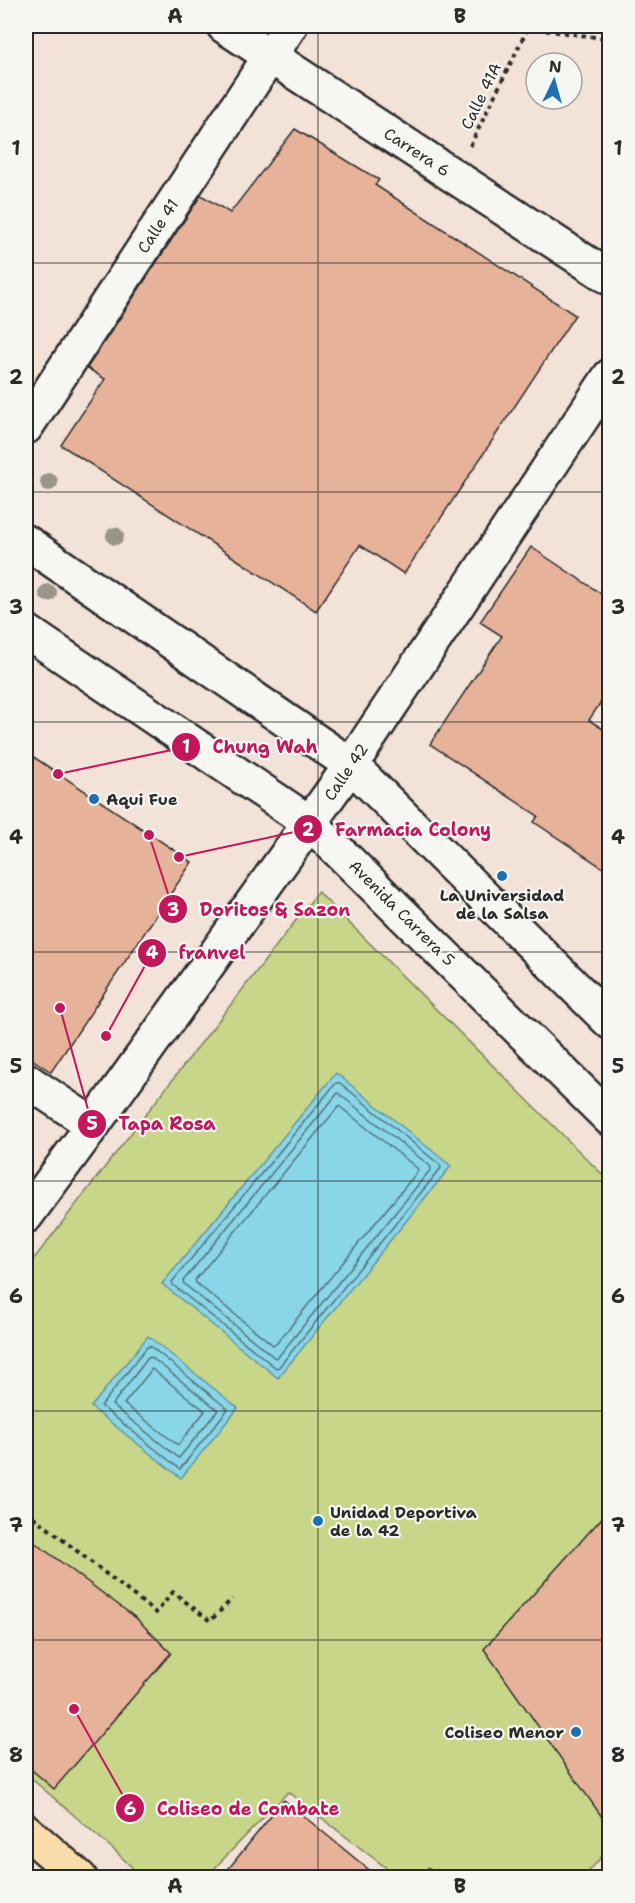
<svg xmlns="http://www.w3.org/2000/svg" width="635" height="1903" font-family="'Shantell Sans',sans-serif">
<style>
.green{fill:#c8d68a;stroke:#7a805a;stroke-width:1.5}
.water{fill:#89d6e8;stroke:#63929c;stroke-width:1.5}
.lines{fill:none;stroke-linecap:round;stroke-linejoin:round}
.shore{stroke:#516f77;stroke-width:1.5}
.building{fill:#e7b29a;stroke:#2b2b2b;stroke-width:1.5}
.street-casing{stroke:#2b2b2b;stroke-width:38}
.secondary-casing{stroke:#2b2b2b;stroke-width:38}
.primary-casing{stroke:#2b2b2b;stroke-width:38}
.path{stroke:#2b2b2b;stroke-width:4;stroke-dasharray:4.5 4.5;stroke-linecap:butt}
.street{stroke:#f6f6f2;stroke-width:33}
.secondary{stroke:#f6f6f2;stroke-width:33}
.primary{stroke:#faddab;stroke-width:33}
.tree{fill:#9a9586}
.grid{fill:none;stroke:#2b2b2b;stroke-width:1.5;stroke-opacity:0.55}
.poi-dot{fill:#1f6fb2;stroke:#f6f6f2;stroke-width:2}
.labels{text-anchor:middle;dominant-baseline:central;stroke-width:4.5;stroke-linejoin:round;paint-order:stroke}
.street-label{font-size:16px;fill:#2b2b2b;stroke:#f6f6f2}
.poi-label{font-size:16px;font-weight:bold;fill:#2b2b2b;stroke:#f6f6f2;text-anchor:start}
.leader{fill:none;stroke:#c2185b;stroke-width:2}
.callout-dot{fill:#c2185b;stroke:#f6f6f2;stroke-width:2}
.mark-label{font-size:18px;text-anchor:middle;font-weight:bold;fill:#fff}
.callout-label{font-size:18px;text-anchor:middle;font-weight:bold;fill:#c2185b;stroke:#f6f6f2;stroke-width:4.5;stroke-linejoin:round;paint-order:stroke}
.neatline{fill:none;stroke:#2b2b2b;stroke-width:2}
.grid-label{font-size:20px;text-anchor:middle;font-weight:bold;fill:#2b2b2b}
</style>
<rect width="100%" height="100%" fill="#f2e2d8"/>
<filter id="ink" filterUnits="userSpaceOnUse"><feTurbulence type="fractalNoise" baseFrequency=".0167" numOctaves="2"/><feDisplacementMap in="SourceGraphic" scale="12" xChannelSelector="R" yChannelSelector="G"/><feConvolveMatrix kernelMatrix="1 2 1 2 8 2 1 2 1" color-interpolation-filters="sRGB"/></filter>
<g filter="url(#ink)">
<polygon class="green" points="318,892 609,1181 609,1855 605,1853 584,1877 398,1877 288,1792 206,1877 142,1877 113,1849 26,1774 26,1269"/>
<g class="water">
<polygon points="336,1073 451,1166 278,1378 162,1284"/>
<polygon points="148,1336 238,1408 181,1478 91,1407"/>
</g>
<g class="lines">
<g class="shore">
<polygon points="336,1083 340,1083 440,1165 441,1168 279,1367 276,1368 173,1285 172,1282"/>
<polygon points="338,1093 430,1166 431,1169 278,1357 275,1358 184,1284 183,1281"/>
<polygon points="339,1106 417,1168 418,1171 276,1344 273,1345 196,1283 195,1280"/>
<polygon points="150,1346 228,1409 180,1469 101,1406 147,1347"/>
<polygon points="151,1357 218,1410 179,1458 112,1405 148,1358"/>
<polygon points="152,1369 205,1411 178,1445 124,1404"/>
</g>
</g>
<g class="building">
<polygon points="295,129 379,180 375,185 575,315 404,574 360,545 316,611 61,445 105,379 87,368 201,195 230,213"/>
<polygon points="531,547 609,599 609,690 589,720 609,733 609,872 534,822 538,816 430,744 502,636 480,622"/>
<polygon points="26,752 192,862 51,1072 26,1055"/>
<polygon points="609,1510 609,1827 484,1649"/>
<polygon points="26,1536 136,1618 171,1653 54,1789 26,1765"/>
<polygon points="284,1800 379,1878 221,1878"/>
</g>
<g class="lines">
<defs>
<g id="street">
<polyline points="224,26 610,278"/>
<polyline points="26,427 290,26"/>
<polyline points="26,1080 93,1125"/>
</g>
<g id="secondary">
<polyline points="26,542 351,765 610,1022"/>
<polyline points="26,631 310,823 610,1119"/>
<polyline points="26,1216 93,1125 351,765 610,376"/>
</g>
<polyline id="primary" points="26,1831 80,1878"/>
</defs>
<use href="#street" class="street-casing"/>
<use href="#secondary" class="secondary-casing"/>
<use href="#primary" class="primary-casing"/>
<g class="path">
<polyline points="528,28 610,39"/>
<polyline points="470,146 529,26"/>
<polyline points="26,1511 156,1613 173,1592 210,1621 232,1599"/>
<polyline points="427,1868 438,1878"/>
</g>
<use href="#street" class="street"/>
<use href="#secondary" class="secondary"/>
<use href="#primary" class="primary"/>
</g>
<g class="tree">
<circle cx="49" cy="482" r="9"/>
<circle cx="115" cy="536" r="9"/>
<circle cx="48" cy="593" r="9"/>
</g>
</g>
<path class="grid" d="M318,26v1852M26,263h584M26,492h584M26,722h584M26,952h584M26,1181h584M26,1411h584M26,1640h584"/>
<g class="poi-dot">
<circle cx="94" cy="799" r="6"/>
<circle cx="502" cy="876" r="6"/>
<circle cx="318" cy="1521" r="6"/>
<circle cx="576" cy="1732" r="6"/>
</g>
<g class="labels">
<g class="street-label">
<text transform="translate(481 96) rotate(-64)">Calle 41A</text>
<text transform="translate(417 152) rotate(33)">Carrera 6</text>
<text transform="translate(158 226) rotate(-57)">Calle 41</text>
<text transform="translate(346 772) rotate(-56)">Calle 42</text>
<text transform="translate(402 913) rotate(45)">Avenida Carrera 5</text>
</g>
<g class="poi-label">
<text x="106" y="799">Aqui Fue</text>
<text x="502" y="895" text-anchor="middle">La Universidad<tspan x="502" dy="18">de la Salsa</tspan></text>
<text x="330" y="1512">Unidad Deportiva<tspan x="330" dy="18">de la 42</tspan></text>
<text x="564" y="1732" text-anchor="end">Coliseo Menor</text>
</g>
</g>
<path class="leader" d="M58 774L186 747M179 857L308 829M149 835L173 909M106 1036L152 953M60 1008L92 1124M74 1709L130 1808"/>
<g class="callout-dot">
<circle cx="58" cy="774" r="6"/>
<circle cx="179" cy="857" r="6"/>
<circle cx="149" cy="835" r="6"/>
<circle cx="106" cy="1036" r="6"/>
<circle cx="60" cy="1008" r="6"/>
<circle cx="74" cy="1709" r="6"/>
<circle cx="186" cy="747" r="15"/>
<circle cx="308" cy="829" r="15"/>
<circle cx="173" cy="909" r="15"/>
<circle cx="152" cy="953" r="15"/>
<circle cx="92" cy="1124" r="15"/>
<circle cx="130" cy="1808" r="15"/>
</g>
<g class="mark-label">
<text x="186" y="753">1</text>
<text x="308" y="836">2</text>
<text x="173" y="916">3</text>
<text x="152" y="959">4</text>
<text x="92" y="1130">5</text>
<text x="130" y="1815">6</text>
</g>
<g class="callout-label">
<text x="265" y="753">Chung Wah</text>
<text x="413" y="836">Farmacia Colony</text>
<text x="275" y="916">Doritos &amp; Sazon</text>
<text x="212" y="959">franvel</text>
<text x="167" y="1130">Tapa Rosa</text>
<text x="248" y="1815">Coliseo de Combate</text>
</g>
<rect width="635" height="1903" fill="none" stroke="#f6f6f2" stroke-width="66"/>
<g transform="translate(554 81) rotate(5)"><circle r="28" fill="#f6f6f2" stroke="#a5a5a2" stroke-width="1.5"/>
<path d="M0-4.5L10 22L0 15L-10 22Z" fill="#1f6fb2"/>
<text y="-9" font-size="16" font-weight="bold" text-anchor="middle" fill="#2b2b2b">N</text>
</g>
<rect x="33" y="33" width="569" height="1837" class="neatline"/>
<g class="grid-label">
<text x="175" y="23">A</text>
<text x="460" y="23">B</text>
<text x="16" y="155">1</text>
<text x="618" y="155">1</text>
<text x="16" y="384">2</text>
<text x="618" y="384">2</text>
<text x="16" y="614">3</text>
<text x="618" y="614">3</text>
<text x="16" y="844">4</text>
<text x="618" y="844">4</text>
<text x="16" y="1073">5</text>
<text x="618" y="1073">5</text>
<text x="16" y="1303">6</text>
<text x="618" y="1303">6</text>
<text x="16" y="1532">7</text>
<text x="618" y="1532">7</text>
<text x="16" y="1762">8</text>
<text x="618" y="1762">8</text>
<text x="175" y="1893">A</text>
<text x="460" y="1893">B</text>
</g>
</svg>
